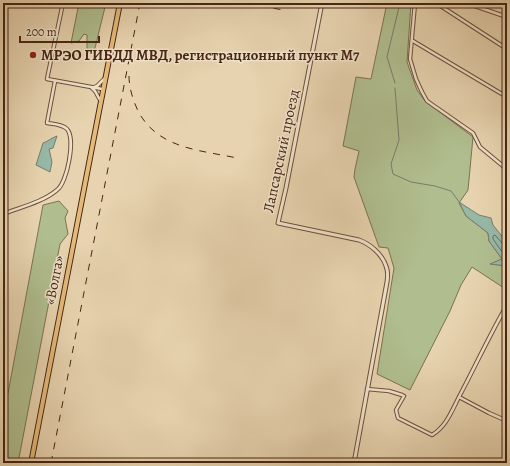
<svg xmlns="http://www.w3.org/2000/svg" width="510" height="466" font-family="Alegreya,serif">
<style>
.green{fill:#b0be8f;stroke:#7c7251}
.water{fill:#97b8a7;stroke:#777e6c}
.lines{fill:none;stroke-linecap:round;stroke-linejoin:round}
.shore{stroke:#6f6f5d;stroke-width:1}
.stream{stroke:#777e6c;stroke-width:1}
.minor-casing{stroke:#6f513a;stroke-width:4.5}
.tertiary-casing{stroke:#6f513a;stroke-width:5}
.trunk-casing{stroke:#472613;stroke-width:6}
.minor{stroke:#efe2cb;stroke-width:2.5}
.tertiary{stroke:#efe2cb;stroke-width:3}
.trunk{stroke:#e4ba78;stroke-width:4}
.rail{stroke:#472613;stroke-width:1;stroke-dasharray:7 7;stroke-linecap:butt}
.poi-dot{fill:#8f2418;stroke:#efe2cb;stroke-width:1.5}
.labels{text-anchor:middle;dominant-baseline:central;stroke-width:3;stroke-linejoin:round;paint-order:stroke}
.poi-label{font-size:15px;font-weight:bold;fill:#472613;stroke:#efe2cb;text-anchor:start}
.street-label{font-size:15px;fill:#472613;stroke:#efe2cb}
</style>
<rect width="100%" height="100%" fill="#e7d3af"/>
<filter id="stains"><feTurbulence type="fractalNoise" baseFrequency=".005" numOctaves="4"/><feColorMatrix values="0 0 0 0 .2 0 0 0 0 .09 0 0 0 0 .02 0 0 0 .5 -.17"/></filter>
<radialGradient id="worn" r=".72"><stop offset=".6" stop-color="#630" stop-opacity="0"/><stop offset="1" stop-color="#630" stop-opacity=".3"/></radialGradient>
<g class="green">
<polygon points="79,3 106,3 94,52 87,52 87,35 84,34 79,41 71,43"/>
<polygon points="387,3 411,3 407,62 417,90 425,101 473,137 468,190 459,203 466,216 488,233 489,241 502,259 491,264 507,266 507,290 472,267 461,285 450,311 410,390 377,374 394,268 388,248 379,247 354,177 355,169 359,151 343,146 356,77 371,79"/>
<polygon points="59,201 68,211 65,218 68,234 60,244 18,463 3,463 3,420 43,205"/>
</g>
<g class="water">
<path d="M57,136l-4,12 -4,1 3,13 -2,10 -14,-7 7,-22c6,-2 8,-5 14,-7z"/>
<polygon points="459,202 479,215 491,218 493,225 505,240 507,236 507,266 490,264 502,259 489,241 488,233 466,216"/>
</g>
<g class="lines">
<polyline class="shore" points="507,243 502,243 495,235 493,236 493,239 505,256 507,262"/>
<g class="stream">
<polyline points="395,83 387,57 400,3"/>
<polyline points="395,88 399,140 391,164 393,174 411,182 435,186 451,191 460,203"/>
<polyline points="502,345 507,348"/>
</g>
<defs>
<g id="minor">
<polyline points="63,3 47,79 102,89"/>
<polyline points="415,3 410,59 416,79 422,92 427,101 473,133 480,147 503,166 507,172"/>
<polyline points="436,3 507,49"/>
<polyline points="456,3 472,5 507,17"/>
<polyline points="413,41 507,97"/>
<polyline points="92,88 97,86 104,79"/>
<polyline points="92,88 95,91 100,100"/>
<path d="M3,214c18,-7 40,-12 54,-24 10,-7 19,-51 10,-61 -5,-5 -13,-5 -20,-6l8,-42"/>
<path d="M367,389l22,2 13,4 2,1 -8,14 2,8 34,17c15,-9 20,-25 28,-40 16,-30 30,-61 47,-90"/>
<polyline points="459,397 489,413 507,421"/>
<polyline points="502,463 507,452"/>
</g>
<path id="tertiary" d="M322,3l-36,185 -8,35 81,17c11,4 23,14 27,26 2,5 2,10 1,16l-33,181"/>
<polyline id="trunk" points="31,463 120,3"/>
</defs>
<use href="#minor" class="minor-casing"/>
<use href="#tertiary" class="tertiary-casing"/>
<use href="#trunk" class="trunk-casing"/>
<use href="#minor" class="minor"/>
<use href="#tertiary" class="tertiary"/>
<use href="#trunk" class="trunk"/>
<g class="rail">
<polyline points="246,3 283,10"/>
<path d="M129,76c0,12 4,24 9,35 20,38 62,39 99,47"/>
<polyline points="51,463 140,3"/>
</g>
</g>
<circle class="poi-dot" cx="33" cy="55" r="4"/>
<g class="labels">
<g class="poi-label">
<text x="41" y="55">МРЭО ГИБДД МВД, регистрационный пункт М7</text>
</g>
<g class="street-label">
<text transform="translate(281 151) rotate(-78)">Лапсарский проезд</text>
<text transform="translate(54 280) rotate(-79)">«Волга»</text>
</g>
</g>
<rect width="510" height="466" fill="none" stroke="#e7d3af" stroke-width="16"/>
<rect x="4" y="4" width="502" height="458" fill="none" stroke="#472613" stroke-width="2"/>
<rect x="8" y="8" width="494" height="450" fill="none" stroke="#472613"/>
<path d="M20 36v6h79v-6" fill="none" stroke="#472613" stroke-width="2"/>
<text x="26" y="36" font-size="12" fill="#472613" stroke="#efe2cb" stroke-width="3" paint-order="stroke">200 m</text>
<rect width="100%" height="100%" filter="url(#stains)"/>
<rect width="100%" height="100%" fill="url(#worn)"/>
</svg>
